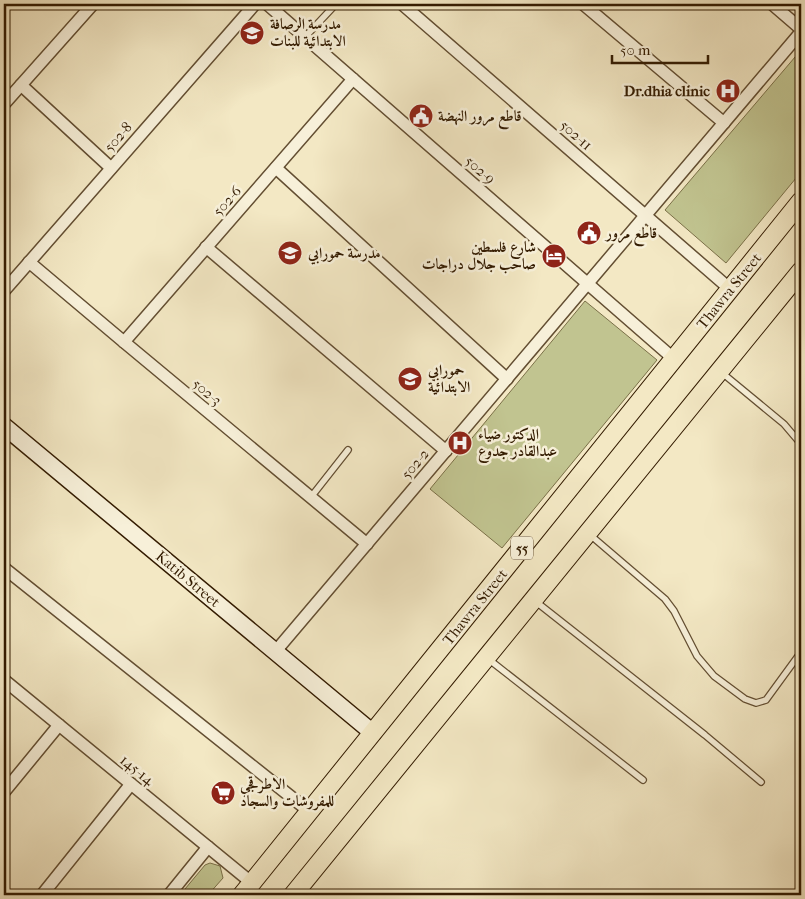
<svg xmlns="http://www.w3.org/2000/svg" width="805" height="899" font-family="'IM FELL French Canon',Amiri,serif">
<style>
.green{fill:#c1c490;stroke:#7a7048}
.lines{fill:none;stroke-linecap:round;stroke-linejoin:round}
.lane-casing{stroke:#634e32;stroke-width:8}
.street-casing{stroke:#634e32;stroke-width:14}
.secondary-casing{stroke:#331b01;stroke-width:19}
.primary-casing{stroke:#331b01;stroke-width:20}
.lane{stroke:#f7f0d9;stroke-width:5.5}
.street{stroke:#f7f0d9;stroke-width:11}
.secondary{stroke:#f7f0d9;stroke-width:16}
.primary{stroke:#f3e8c4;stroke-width:18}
.labels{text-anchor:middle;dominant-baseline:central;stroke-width:5;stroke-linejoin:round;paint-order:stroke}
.shield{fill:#f7f0d9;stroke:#6e5b42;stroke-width:1}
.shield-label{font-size:14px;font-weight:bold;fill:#331b01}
.poi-label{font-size:15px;font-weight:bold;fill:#331b01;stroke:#f7f0d9;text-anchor:start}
.street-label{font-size:15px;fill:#331b01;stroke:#f7f0d9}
</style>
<rect width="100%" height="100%" fill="#f3e8c4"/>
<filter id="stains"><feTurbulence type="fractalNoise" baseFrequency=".004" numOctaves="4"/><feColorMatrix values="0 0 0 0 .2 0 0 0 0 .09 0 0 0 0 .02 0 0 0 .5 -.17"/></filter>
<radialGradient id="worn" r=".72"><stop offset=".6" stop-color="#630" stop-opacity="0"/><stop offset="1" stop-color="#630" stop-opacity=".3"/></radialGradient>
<g class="green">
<polygon points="801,50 801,172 726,263 665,210"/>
<polygon points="585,301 657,360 502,548 430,489"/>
<polygon points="210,863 220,866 223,878 208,895 180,895 205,865"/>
</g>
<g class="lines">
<defs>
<g id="lane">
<polyline points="305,37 336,4"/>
<polyline points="721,372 784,424 801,444"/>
<polyline points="311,497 348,450"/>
<polyline points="589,534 665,599 674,611 697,656 714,676 745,699 756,703 766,700 801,652"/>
<polyline points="535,601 705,735 761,782"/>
<polyline points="487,658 643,780"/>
</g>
<g id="street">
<polyline points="267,4 674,359"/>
<polyline points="402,4 730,289"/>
<polyline points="583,4 724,123"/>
<polyline points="772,4 801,29"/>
<polyline points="21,85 111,168"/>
<polyline points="4,104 93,4"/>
<polyline points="276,168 507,379"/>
<polyline points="206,247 446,451"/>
<polyline points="29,262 124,342 367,544"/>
<polyline points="4,291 255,4"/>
<polyline points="124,342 353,79"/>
<polyline points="4,568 310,812"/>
<polyline points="275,652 801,32"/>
<polyline points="4,680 252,883"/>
<polyline points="4,792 59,725"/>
<polyline points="42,895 131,784"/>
<polyline points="169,895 208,847"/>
</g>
<polyline id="secondary" points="4,426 373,733"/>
<g id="primary">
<polyline points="242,895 801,201"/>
<polyline points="293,895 801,271"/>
</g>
</defs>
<use href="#lane" class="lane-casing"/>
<use href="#street" class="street-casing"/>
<use href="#secondary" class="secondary-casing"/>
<use href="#primary" class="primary-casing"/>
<use href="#lane" class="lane"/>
<use href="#street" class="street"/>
<use href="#secondary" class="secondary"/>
<use href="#primary" class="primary"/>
</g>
<defs>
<symbol id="school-disc" viewBox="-11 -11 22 22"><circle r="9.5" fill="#8f2418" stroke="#f7f0d9"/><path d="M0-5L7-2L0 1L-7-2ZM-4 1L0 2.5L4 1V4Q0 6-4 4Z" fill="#fff"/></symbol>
<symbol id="hospital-disc" viewBox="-11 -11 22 22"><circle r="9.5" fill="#8f2418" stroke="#f7f0d9"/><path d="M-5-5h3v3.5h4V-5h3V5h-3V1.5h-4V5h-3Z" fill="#fff"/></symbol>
<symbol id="civic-disc" viewBox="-11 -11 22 22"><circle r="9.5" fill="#8f2418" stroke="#f7f0d9"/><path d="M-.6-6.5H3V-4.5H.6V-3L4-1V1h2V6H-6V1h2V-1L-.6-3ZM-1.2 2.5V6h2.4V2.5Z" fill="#fff"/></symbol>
<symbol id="hotel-disc" viewBox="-11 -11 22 22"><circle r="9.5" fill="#8f2418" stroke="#f7f0d9"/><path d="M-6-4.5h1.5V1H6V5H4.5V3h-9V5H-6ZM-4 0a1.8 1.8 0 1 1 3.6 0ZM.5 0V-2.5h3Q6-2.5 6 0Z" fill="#fff"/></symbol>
<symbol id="supermarket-disc" viewBox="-11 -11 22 22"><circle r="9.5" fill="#8f2418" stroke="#f7f0d9"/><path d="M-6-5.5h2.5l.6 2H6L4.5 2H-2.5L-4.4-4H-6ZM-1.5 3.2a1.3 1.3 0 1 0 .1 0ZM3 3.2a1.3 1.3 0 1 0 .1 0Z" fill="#fff"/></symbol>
</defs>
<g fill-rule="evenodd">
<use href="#school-disc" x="238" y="19" width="28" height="28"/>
<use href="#hospital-disc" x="714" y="77" width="28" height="28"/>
<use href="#civic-disc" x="407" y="102" width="28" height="28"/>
<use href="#civic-disc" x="575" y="219" width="28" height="28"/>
<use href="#school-disc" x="276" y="239" width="28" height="28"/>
<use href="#hotel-disc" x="540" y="242" width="28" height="28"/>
<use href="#school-disc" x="396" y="365" width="28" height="28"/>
<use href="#hospital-disc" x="446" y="429" width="28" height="28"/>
<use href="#supermarket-disc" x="209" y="779" width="28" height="28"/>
</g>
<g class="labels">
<rect class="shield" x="511" y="536.5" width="22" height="23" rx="4"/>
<g class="shield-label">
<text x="522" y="548">55</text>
</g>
<g class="poi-label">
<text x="270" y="24">مدرسة الرصافة<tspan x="270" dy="17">الابتدائية للبنات</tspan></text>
<text x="710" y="91" text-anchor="end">Dr.dhia clinic</text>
<text x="438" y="116">قاطع مرور النهضة</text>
<text x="606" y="233">قاطع مرور</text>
<text x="536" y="247" text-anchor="end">شارع فلسطين<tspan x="536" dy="17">صاحب جلال دراجات</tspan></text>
<text x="308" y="253">مدرسة حمورابي</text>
<text x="428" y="370">حمورابي<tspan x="428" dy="17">الابتدائية</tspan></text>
<text x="478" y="434">الدكتور ضياء<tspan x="478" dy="17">عبدالقادر جدوع</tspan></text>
<text x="240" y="784">الاطرقجي<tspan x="240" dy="17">للمفروشات والسجاد</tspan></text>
</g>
<g class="street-label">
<text transform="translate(576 135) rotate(41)">502-11</text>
<text transform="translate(118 137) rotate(-49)">502-8</text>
<text transform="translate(480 170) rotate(41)">502-9</text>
<text transform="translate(227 201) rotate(-49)">502-6</text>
<text transform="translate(729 291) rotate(-51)">Thawra Street</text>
<text transform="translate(207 392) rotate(40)">502-3</text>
<text transform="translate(415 464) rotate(-50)">502-2</text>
<text transform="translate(188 579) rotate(40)">Katib Street</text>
<text transform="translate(475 607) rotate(-51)">Thawra Street</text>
<text transform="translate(137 770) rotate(39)">145-14</text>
</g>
</g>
<rect width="805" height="899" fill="none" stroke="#f3e8c4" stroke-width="20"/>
<rect x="5" y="5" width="795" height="889" fill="none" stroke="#331b01" stroke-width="2.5"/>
<rect x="10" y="10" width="785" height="879" fill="none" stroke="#331b01"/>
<path d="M612 55v8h96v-8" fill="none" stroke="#331b01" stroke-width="2.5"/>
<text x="620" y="55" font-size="15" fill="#331b01" stroke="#f7f0d9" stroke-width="4" paint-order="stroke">50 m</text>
<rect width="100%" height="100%" filter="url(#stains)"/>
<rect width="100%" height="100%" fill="url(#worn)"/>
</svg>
